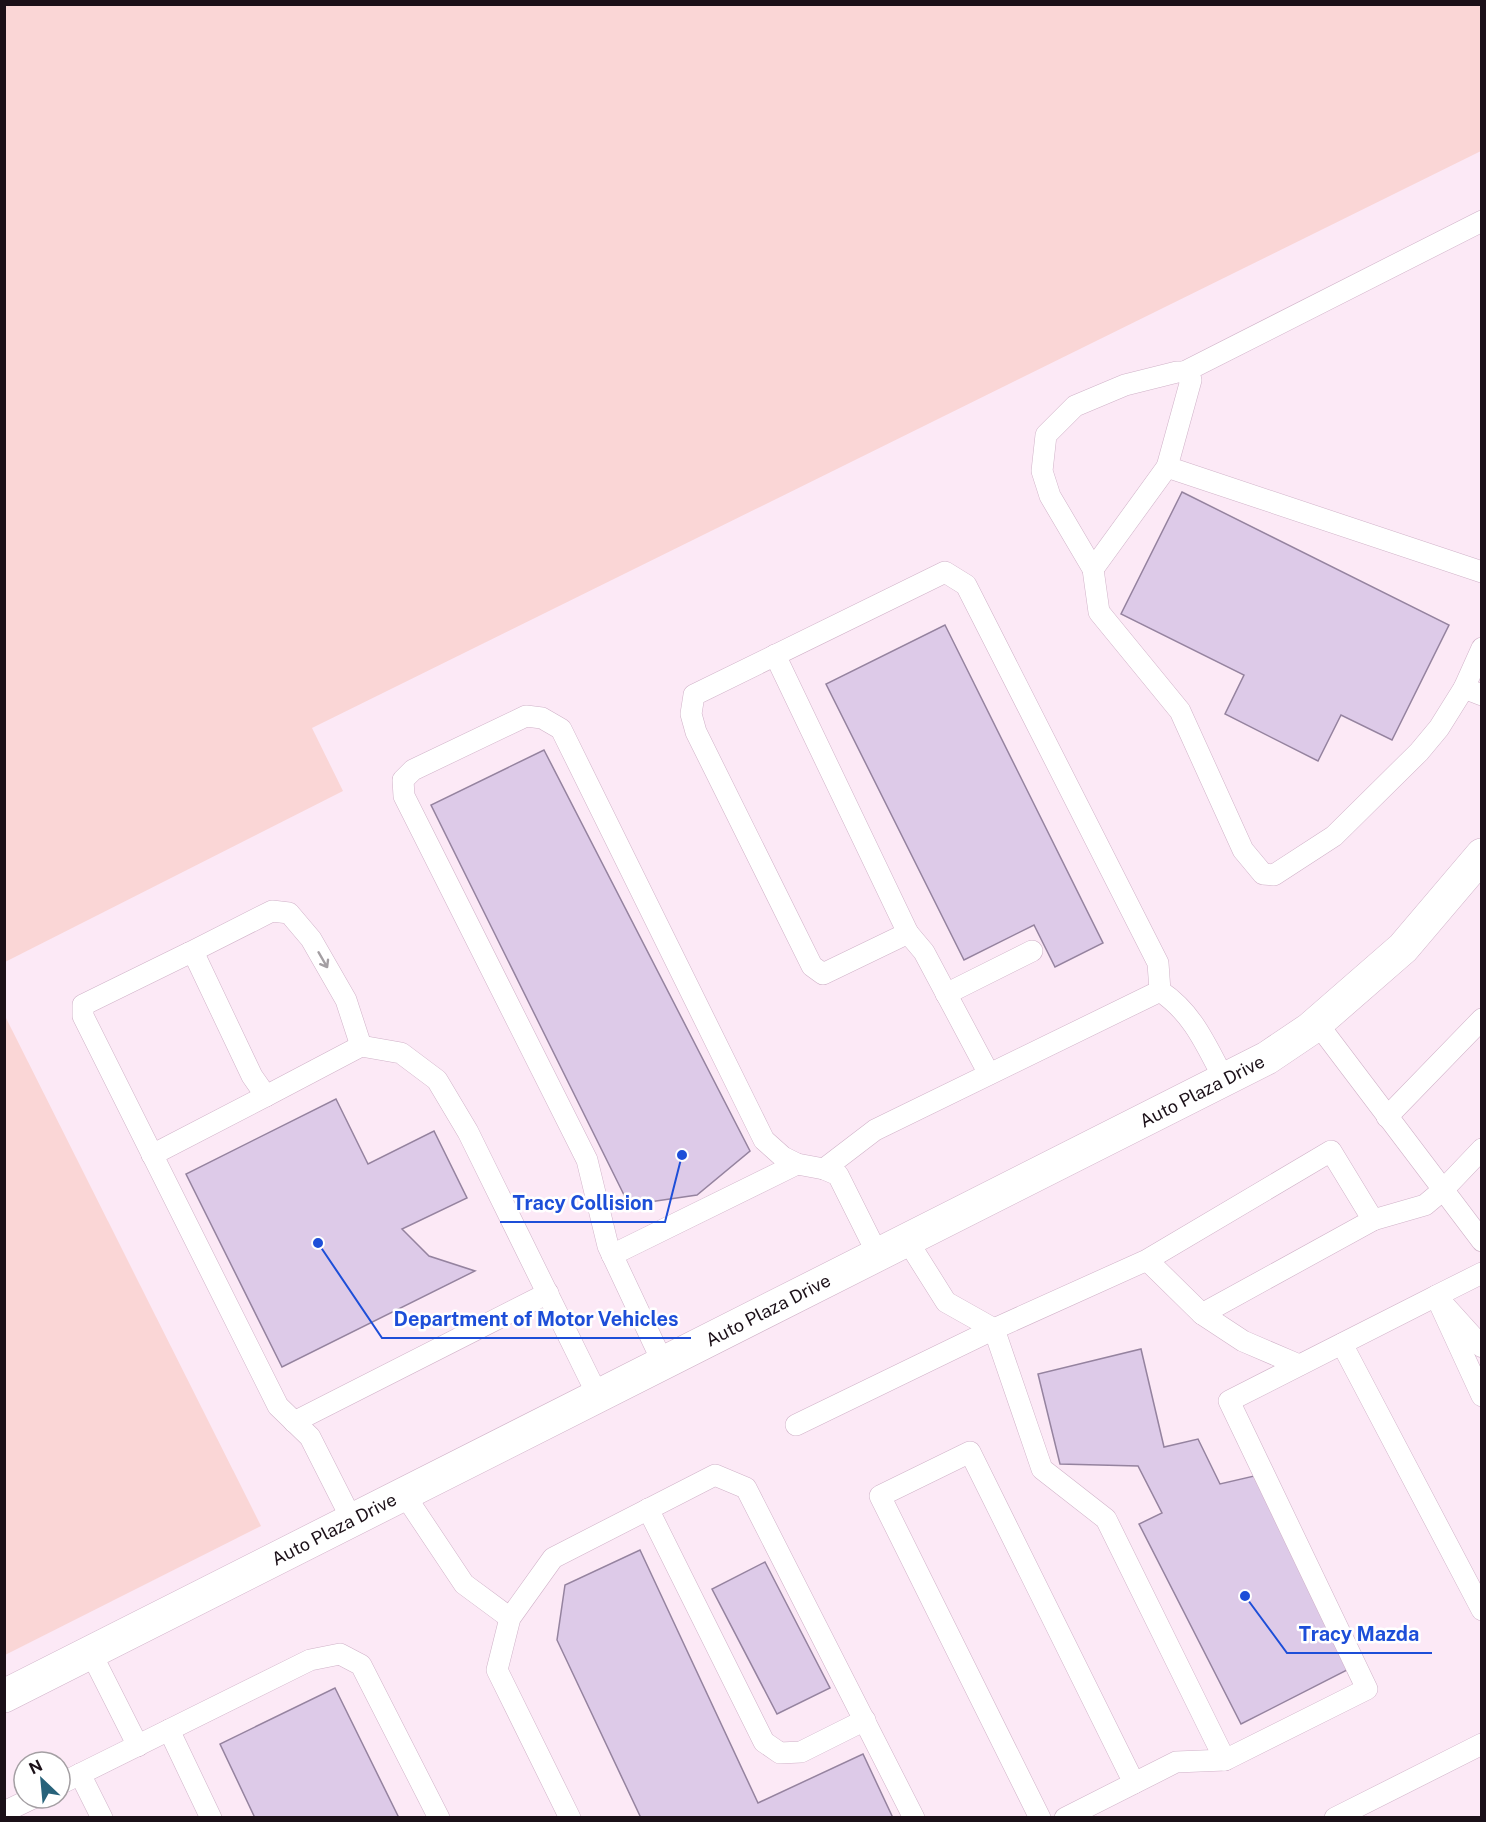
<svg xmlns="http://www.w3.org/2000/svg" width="1486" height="1822" font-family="'Public Sans',sans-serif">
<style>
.green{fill:#fad6d6}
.building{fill:#ddcae8;stroke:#95839f;stroke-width:1.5}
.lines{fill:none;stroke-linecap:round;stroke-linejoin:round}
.service-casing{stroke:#d0b2c8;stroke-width:22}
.tertiary-casing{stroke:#d0b2c8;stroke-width:34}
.service{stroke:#fff;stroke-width:21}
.tertiary{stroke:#fff;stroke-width:33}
.oneway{stroke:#a49fa3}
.labels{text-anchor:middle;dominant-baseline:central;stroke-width:5;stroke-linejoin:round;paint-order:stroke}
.street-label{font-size:18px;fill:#1b1018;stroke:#fff}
.leader{fill:none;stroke:#1d4ed8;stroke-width:2}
.callout-dot{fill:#1d4ed8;stroke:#fff;stroke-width:2}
.callout-label{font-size:20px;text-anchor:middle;font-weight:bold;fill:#1d4ed8;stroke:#fff;stroke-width:5;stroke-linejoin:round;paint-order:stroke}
</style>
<rect width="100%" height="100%" fill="#fce9f6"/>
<g class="green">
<polygon points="5,4 1481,5 1481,151 312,728 343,791 5,962"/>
<polygon points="4,1014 261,1526 5,1655 4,1655"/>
</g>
<g class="building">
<polygon points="1182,492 1449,625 1392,740 1341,715 1318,761 1225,714 1244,675 1121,614"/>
<polygon points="945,625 1103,943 1055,967 1034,925 964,960 826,684"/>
<polygon points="544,750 750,1151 697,1195 629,1205 431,805"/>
<polygon points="336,1099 368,1164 434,1131 467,1198 402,1229 429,1256 475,1271 282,1367 186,1174"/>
<polygon points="1141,1349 1164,1447 1198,1439 1220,1484 1254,1476 1351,1668 1241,1724 1139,1524 1162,1513 1138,1466 1060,1464 1038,1374"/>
<polygon points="640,1550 758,1803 863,1754 893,1818 641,1818 557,1640 565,1585"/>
<polygon points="765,1562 830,1688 777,1714 712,1589"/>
<polygon points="335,1688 399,1818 255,1818 220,1744"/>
</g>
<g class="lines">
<defs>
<g id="service">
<polyline points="1184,372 1482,221"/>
<polyline points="1093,569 1167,467"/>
<polyline points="1482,572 1167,467 1191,380 1184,372 1177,372 1125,385 1075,406 1046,435 1042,471 1050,496 1093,569 1099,612 1180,711 1243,850 1263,874 1274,875 1334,836 1419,752 1439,728 1464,688 1482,648"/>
<polyline points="775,655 908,933"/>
<polyline points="1464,688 1482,695"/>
<polyline points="189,953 272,911 289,913 311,939 346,1000 361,1046"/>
<polyline points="946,994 1032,951"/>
<polyline points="1317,1023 1482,1241"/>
<polyline points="989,1074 924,952 908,933 823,974 812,966 696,732 691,714 694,695 945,572 966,585 1158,963 1160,991"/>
<polyline points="1387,1117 1482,1019"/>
<polyline points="152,1155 266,1096"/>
<path d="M824,1169l51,-39 285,-139c33,22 46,54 64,88"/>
<polyline points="1373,1220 1425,1205 1443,1190 1482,1149"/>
<polyline points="907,1240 946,1302 994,1329 1042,1469 1106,1519 1225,1760 1367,1689 1229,1401 1436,1296 1482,1347"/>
<polyline points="612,1255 797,1164"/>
<polyline points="1482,1273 1436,1296 1482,1396"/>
<polyline points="1202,1314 1243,1341 1299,1365"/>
<polyline points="1342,1344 1482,1610"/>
<polyline points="663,1363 608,1246 587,1160 404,796 403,780 413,770 526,716 542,718 561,729 764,1140 783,1157 797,1164 824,1169 838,1175 878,1255"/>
<polyline points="294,1422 548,1293"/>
<polyline points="796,1425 994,1329 1147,1260 1331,1151 1373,1220 1202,1314 1147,1260"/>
<polyline points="404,1494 464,1584 510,1618"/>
<polyline points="648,1509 764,1742 780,1753 801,1752 865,1720"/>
<polyline points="352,1520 310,1437 278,1406 83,1016 83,1005 189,953 196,958 252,1076 266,1096 361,1046 401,1053 437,1080 468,1132 598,1396"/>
<polyline points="91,1653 138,1746"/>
<polyline points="169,1730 211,1818"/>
<polyline points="80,1774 102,1818"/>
<polyline points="60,1784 310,1660 340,1654 361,1665 439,1818"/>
<polyline points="4,1812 33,1798"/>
<polyline points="570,1818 497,1670 510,1618 553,1558 715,1475 746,1488 914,1818"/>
<polyline points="1040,1818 880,1496 970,1452 1134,1783"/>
<polyline points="1065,1818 1176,1762 1225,1760"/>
<polyline points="1335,1818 1482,1744"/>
</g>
<polyline id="tertiary" points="4,1696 1267,1058 1310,1029 1403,948 1482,855"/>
</defs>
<use href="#service" class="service-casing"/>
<use href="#tertiary" class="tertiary-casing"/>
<use href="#service" class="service"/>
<use href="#tertiary" class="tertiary"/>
</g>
<defs><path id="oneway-shaft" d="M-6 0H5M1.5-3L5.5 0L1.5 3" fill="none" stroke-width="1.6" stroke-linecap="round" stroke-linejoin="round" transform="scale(1.5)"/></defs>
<use class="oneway" href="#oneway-shaft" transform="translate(323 960) rotate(60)"/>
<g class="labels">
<g class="street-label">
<text transform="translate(1202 1091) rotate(-27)">Auto Plaza Drive</text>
<text transform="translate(768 1310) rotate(-27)">Auto Plaza Drive</text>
<text transform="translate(334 1529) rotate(-27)">Auto Plaza Drive</text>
</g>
</g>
<path class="leader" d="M682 1155L665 1222H500M318 1243L382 1338H691M1245 1596L1287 1653H1432"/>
<g class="callout-dot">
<circle cx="682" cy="1155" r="6"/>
<circle cx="318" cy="1243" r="6"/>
<circle cx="1245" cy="1596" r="6"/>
</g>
<g class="callout-label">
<text x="583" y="1210">Tracy Collision</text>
<text x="536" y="1326">Department of Motor Vehicles</text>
<text x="1359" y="1641">Tracy Mazda</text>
</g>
<rect width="1486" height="1822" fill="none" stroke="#1b1018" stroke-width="12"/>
<g transform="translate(42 1780) rotate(334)"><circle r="28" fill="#ffffff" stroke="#a49fa3" stroke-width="1.5"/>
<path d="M0-4.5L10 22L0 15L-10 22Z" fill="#27627a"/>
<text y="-9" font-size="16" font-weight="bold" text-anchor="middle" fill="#1b1018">N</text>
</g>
</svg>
